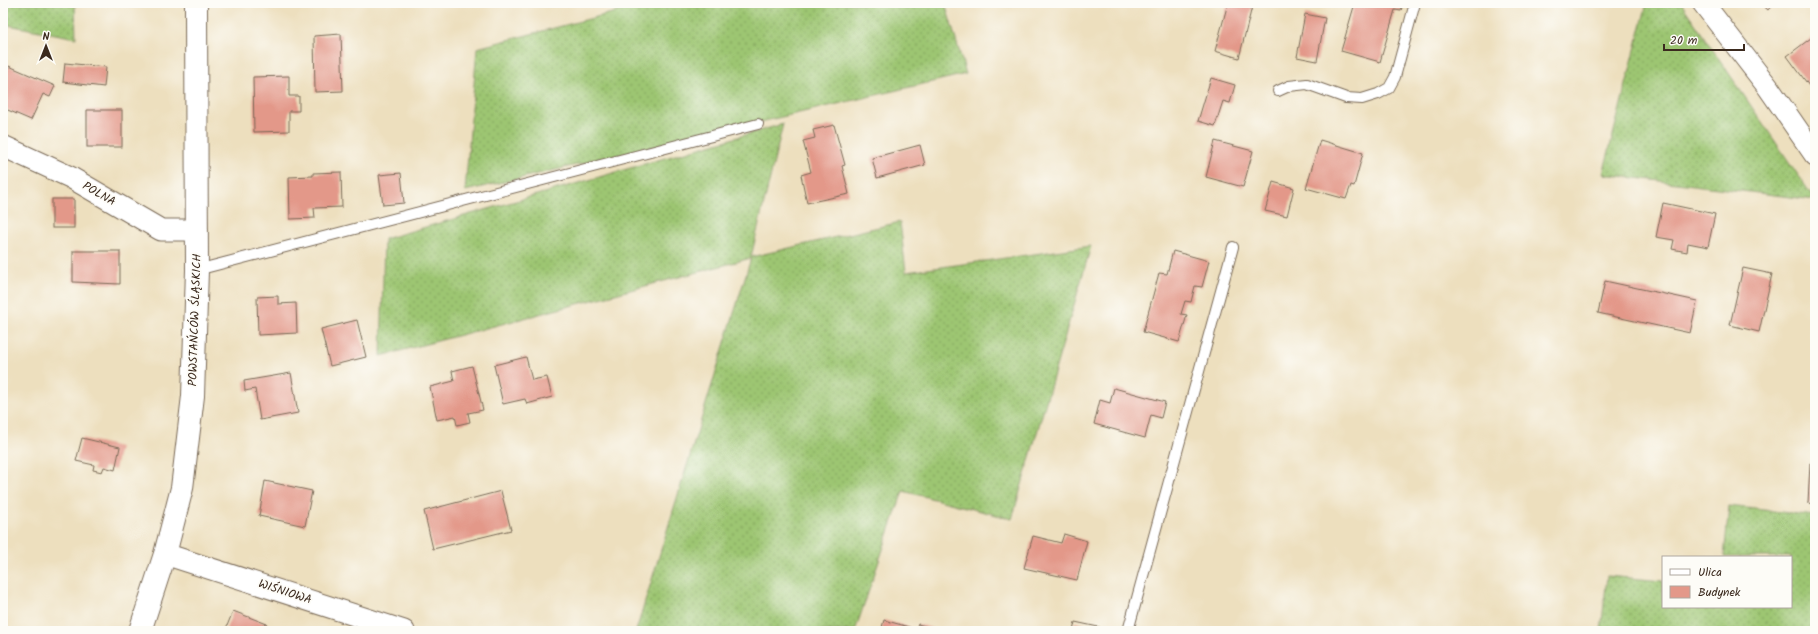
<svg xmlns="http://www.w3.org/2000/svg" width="1818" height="634" font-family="Kalam,sans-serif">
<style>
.grass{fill:url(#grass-dots);stroke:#6c7848}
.building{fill:#e39889}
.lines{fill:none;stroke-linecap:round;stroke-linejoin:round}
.service-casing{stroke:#796956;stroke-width:12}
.minor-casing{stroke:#796956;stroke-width:23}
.tertiary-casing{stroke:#796956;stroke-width:24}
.service{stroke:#fff;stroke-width:10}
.minor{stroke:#fff;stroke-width:21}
.tertiary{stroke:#fff;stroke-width:22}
.labels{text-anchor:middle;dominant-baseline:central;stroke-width:3.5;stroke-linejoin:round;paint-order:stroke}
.street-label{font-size:12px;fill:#3b2a1e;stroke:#fdfcf7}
</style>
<defs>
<pattern id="grass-dots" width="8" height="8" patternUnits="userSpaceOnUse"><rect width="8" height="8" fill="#9dc672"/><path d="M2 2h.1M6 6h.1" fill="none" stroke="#81a15d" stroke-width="1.8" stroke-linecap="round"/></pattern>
</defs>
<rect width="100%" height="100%" fill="#fdfcf7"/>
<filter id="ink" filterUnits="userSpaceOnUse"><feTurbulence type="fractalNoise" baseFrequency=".025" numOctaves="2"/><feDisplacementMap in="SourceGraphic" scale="8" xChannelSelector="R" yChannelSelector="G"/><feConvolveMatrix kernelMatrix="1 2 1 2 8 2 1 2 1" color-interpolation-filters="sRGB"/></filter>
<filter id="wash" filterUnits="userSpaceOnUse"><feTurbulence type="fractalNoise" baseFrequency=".012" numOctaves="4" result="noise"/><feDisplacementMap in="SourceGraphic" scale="16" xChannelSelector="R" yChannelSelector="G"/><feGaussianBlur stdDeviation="0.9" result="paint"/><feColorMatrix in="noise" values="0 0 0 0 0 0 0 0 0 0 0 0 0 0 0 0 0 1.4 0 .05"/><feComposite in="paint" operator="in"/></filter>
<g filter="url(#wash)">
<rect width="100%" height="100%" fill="#eddfbe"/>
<g class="grass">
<polygon points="3,3 75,3 76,38 3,24"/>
<polygon points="634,3 945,3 966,74 465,191 477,48 635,7"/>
<polygon points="1647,3 1681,3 1815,200 1603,174"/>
<polygon points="783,124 751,257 900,222 906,272 1091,246 1012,519 903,491 855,631 636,631 751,258 381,356 384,239"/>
<polygon points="1729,506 1815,516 1815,631 1601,631 1607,576 1663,581 1663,607 1791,607 1791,557 1724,557"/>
</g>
<g id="blocks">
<g class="building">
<polygon points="1228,3 1253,3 1239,58 1215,51"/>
<polygon points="1355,3 1403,3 1401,11 1395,10 1380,62 1341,51"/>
<polygon points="1760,3 1774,3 1768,10"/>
<polygon points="1305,14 1325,18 1317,61 1297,57"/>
<polygon points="341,34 343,91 315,92 314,36"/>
<polygon points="1815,35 1815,94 1787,56"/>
<polygon points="65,63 106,67 104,87 63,82"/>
<polygon points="9,66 55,86 50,97 43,94 31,120 3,108 3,80"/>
<polygon points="289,76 289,96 299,96 299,111 289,111 289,131 254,132 253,77"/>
<polygon points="1211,78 1235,85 1230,103 1223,101 1215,126 1198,121"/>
<rect x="87" y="110" width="35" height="37"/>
<polygon points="834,125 845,165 842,166 849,194 807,203 801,175 811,172 803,141 815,138 813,130"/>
<polygon points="1320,140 1363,153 1354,186 1351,185 1346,199 1306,188"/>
<polygon points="1215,141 1253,151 1243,187 1206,177"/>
<polygon points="920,145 925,165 877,178 872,158"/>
<polygon points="341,172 342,207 314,208 315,218 290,219 289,177 313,176 313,173"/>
<polygon points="401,173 404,203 383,205 379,175"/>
<polygon points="1273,182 1294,188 1287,216 1265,211"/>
<rect x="52" y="199" width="22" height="29"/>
<polygon points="1663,203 1715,214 1708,247 1688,243 1687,252 1672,249 1674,240 1656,237"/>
<polygon points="73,251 120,251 120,284 73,282"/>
<polygon points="1173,251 1209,261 1202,287 1195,286 1191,302 1185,301 1181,314 1187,315 1179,342 1143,332 1159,273 1167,274"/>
<polygon points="1743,268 1772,274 1759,332 1730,325"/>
<polygon points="1605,281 1697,301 1690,333 1598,313"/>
<polygon points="278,296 278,304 296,303 297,333 258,335 257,297"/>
<polygon points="357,320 366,357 330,366 321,329"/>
<polygon points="526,357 532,380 547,377 552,397 527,404 525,399 503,404 494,365"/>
<polygon points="472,366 483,410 468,413 470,422 457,425 455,416 437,420 430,387 454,381 452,371"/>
<polygon points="291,373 298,413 260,420 255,389 245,391 244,381"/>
<polygon points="1114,388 1165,402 1161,418 1151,415 1145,438 1094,424 1100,400 1110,403"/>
<polygon points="82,438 120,447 115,470 104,467 102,472 93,470 94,465 76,461"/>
<polygon points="1814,448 1815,448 1815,504 1808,503 1810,463 1813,463"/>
<polygon points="265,481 312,491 305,526 259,516"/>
<polygon points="501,491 511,530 433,549 424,511"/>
<polygon points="1064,534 1087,541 1077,580 1024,568 1033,536 1061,543"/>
<polygon points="233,611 267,624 264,631 225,631"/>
<polygon points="884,620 916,629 918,624 941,631 881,631"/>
<polygon points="1075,622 1103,628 1102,631 1073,631"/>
</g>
</g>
</g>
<g filter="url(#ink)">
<use href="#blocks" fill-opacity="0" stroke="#796956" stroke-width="1"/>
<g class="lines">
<defs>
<g id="service">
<polyline points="1278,91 1289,86 1307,84 1346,98 1362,99 1378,94 1389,88 1395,77 1415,3"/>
<polyline points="197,270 758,124"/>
<polyline points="1128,631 1233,247"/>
</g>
<g id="minor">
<polyline points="1703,3 1768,87 1815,155"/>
<polyline points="3,146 70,177 161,230 197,230"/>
<polyline points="165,554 404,631"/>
</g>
<polyline id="tertiary" points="140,631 165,554 182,488 193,396 197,270 196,3"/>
</defs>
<use href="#service" class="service-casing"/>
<use href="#minor" class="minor-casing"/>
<use href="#tertiary" class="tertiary-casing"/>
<use href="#service" class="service"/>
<use href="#minor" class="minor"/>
<use href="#tertiary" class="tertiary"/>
</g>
</g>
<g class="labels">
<g class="street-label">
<text transform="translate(99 194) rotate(30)">POLNA</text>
<text transform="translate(195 320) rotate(-88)">POWSTAŃCÓW ŚLĄSKICH</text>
<text transform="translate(285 592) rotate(18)">WIŚNIOWA</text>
</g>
</g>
<rect width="1818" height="634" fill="none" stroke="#fdfcf7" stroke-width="16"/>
<rect x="1662" y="556" width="130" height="52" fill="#fdfcf7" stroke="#afa8a0"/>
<rect x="1670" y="569" width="20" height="6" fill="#ffffff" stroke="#afa8a0"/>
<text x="1698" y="576" font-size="12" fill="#3b2a1e">Ulica</text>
<rect x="1670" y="586" width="20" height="12" fill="#e39889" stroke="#afa8a0"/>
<text x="1698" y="596" font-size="12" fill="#3b2a1e">Budynek</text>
<g transform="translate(46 46)" stroke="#fdfcf7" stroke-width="3" paint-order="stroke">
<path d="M0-3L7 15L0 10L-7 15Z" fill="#3b2a1e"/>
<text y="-6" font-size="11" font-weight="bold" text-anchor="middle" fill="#3b2a1e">N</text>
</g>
<path d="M1664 44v6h80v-6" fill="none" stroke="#3b2a1e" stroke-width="2"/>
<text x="1670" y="44" font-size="12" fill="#3b2a1e" stroke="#fdfcf7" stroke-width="3" paint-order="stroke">20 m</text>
</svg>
